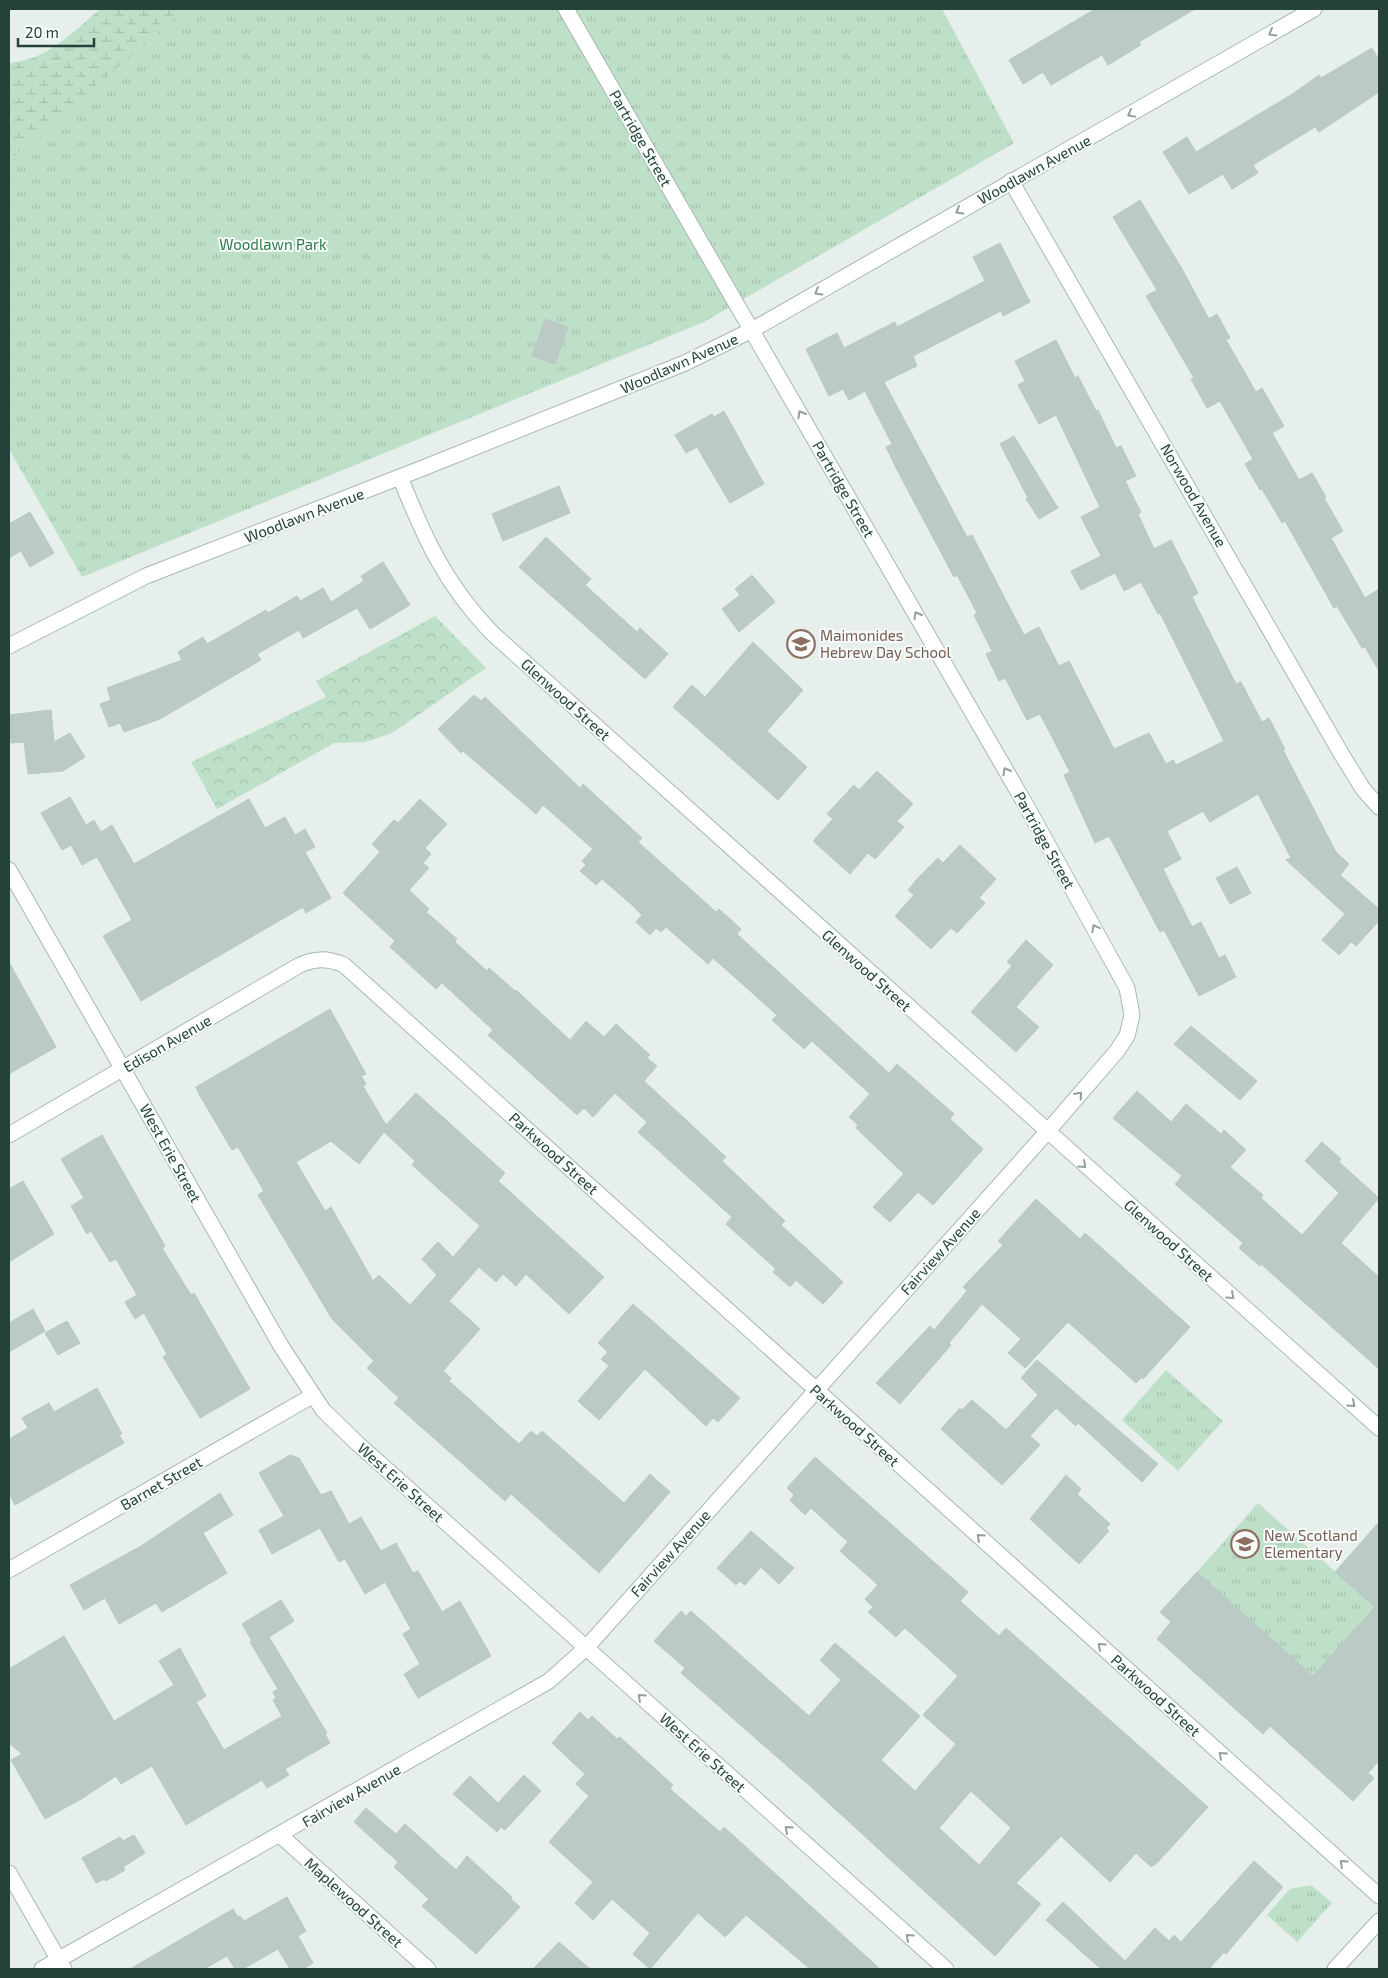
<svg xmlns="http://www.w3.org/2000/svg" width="1388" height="1978" font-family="'Exo 2',sans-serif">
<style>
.forest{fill:url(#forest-crowns)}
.wetland{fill:url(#wetland-marsh)}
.park{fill:url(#park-tufts)}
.building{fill:#bbcac4;stroke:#b8c9c2;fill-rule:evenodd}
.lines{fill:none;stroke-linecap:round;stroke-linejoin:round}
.minor-casing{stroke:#a8b8b2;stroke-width:17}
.minor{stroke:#fff;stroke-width:15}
.oneway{stroke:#92a09c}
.labels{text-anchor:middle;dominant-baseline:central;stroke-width:4;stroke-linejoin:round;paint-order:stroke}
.street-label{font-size:15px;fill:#24423a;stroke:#f7fbf9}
.park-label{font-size:15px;fill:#2d7a4b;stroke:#f7fbf9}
.education-label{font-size:15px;fill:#785e54;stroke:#f7fbf9;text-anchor:start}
</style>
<defs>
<pattern id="forest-crowns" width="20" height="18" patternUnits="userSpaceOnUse" patternTransform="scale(1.25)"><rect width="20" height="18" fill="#bfe0c8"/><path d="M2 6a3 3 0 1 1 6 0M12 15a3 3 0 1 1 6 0" fill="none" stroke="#a4c1ad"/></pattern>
<pattern id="wetland-marsh" width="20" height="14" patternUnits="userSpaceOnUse" patternTransform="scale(1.25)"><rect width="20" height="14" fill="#bfe0c8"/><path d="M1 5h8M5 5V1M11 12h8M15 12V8" fill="none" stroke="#a4c1ad"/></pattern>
<pattern id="park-tufts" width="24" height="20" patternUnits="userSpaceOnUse" patternTransform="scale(1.25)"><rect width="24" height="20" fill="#bfe0c8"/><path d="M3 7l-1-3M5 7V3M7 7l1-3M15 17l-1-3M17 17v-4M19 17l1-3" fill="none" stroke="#a4c1ad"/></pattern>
</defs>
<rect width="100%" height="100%" fill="#e6efeb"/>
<polygon class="forest" points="435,616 486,668 392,733 365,742 334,743 217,809 191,762 326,697 316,681"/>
<path class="wetland" d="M100,9h158l-249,159v-105c38,-3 63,-30 91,-54z"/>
<g class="park">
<polygon points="185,9 942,9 1014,143 704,322 82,577 9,449 9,161"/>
<polygon points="1166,1370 1223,1421 1178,1471 1122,1420"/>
<polygon points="1258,1503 1375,1607 1313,1676 1197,1572"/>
<polygon points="1311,1885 1332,1903 1297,1942 1267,1915 1290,1889"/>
</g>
<g class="building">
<polygon points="1095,9 1195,9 1139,42 1141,45 1108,65 1102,55 1051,85 1043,72 1023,84 1009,60"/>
<polygon points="1372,48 1379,60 1379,92 1319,132 1315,127 1253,165 1258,173 1232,189 1223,174 1189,194 1163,152 1187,137 1196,152 1294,93 1319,75 1321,78"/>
<polygon points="1140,200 1181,267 1209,319 1217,314 1230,338 1226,340 1256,392 1262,388 1284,426 1272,433 1299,480 1312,473 1326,497 1324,498 1343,531 1331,538 1365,598 1379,589 1379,671 1365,647 1362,648 1337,606 1334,608 1285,521 1282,523 1262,489 1260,490 1245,464 1253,459 1220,401 1207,408 1191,379 1194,378 1146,296 1157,290 1113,217"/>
<polygon points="1000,243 1030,302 1003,316 1001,311 913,356 917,366 884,382 967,537 972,535 1024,635 1039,627 1059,666 1069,661 1114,749 1149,733 1166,764 1173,760 1176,765 1224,741 1160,613 1158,614 1141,582 1124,591 1115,573 1081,590 1071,571 1101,556 1081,517 1100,507 1056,415 1039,424 1018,385 1025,381 1015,361 1056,340 1075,378 1078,376 1096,411 1098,410 1116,448 1121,446 1136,476 1125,481 1141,512 1138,514 1154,549 1171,540 1198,593 1192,597 1236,684 1241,682 1262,722 1269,718 1285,749 1283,750 1336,852 1349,864 1340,875 1379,909 1379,921 1356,946 1351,942 1339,955 1322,940 1345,914 1286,860 1291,858 1258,794 1210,822 1203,811 1167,831 1181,859 1163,869 1192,927 1201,922 1219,958 1225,955 1236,977 1199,996 1164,930 1160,932 1109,836 1095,843 1064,775 1070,772 1040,714 1027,720 1005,678 999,681 986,654 992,651 974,615 977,613 957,575 954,577 896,468 886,447 892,444 865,391 849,400 843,389 829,396 806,349 837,333 844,348 895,322 897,327 985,281 973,257"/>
<polygon points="545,319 568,327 555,364 532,356"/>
<polygon points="724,411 764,484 730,503 697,447 686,453 675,435 712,414 714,417"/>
<polygon points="1014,436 1058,508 1039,519 1026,499 1028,498 1000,444"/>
<polygon points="559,486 570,513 503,541 492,514"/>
<polygon points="30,512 54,553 30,567 21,551 9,558 9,524"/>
<polygon points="546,537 591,579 585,585 637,632 640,628 668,654 645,679 519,567"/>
<polygon points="383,562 410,605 370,629 357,608 303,638 299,630 257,654 261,660 160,719 124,732 120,723 109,727 100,704 111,700 107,688 182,660 178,652 203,637 207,644 266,610 268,613 297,596 300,601 323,588 331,602 364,581 361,576"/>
<polygon points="752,575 775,602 739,632 722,609 740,595 735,589"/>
<polygon points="753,642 803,690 767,731 807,767 778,800 673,707 692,685 705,697"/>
<polygon points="474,695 481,701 485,697 580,788 583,784 642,838 638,842 716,912 719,909 741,929 737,934 889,1073 897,1064 954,1114 950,1119 983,1149 933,1205 918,1192 890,1222 873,1207 904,1174 856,1128 858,1125 849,1117 870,1094 812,1041 804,1049 772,1020 777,1015 713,958 708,964 666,927 661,932 656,928 650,935 636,922 642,915 632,905 602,879 596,885 580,871 586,865 582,861 593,849 543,805 536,814 463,751 461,753 438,729"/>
<polygon points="51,710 54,742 70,733 85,757 63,771 28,774 24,742 11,743 9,715"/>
<polygon points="877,771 913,804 897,821 904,827 875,859 868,853 850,874 813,841 833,819 827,814 854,785 859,790"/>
<polygon points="70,797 86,825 94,820 101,832 112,825 134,864 249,799 265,828 285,817 295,835 305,829 315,847 305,852 331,898 306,913 303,907 141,1001 103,936 132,920 97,857 82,865 71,845 62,850 41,813"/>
<polygon points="420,799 447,824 425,848 431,854 423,863 429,868 409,890 429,909 426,912 457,939 455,942 487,971 489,968 515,991 516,990 570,1040 586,1021 604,1037 616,1024 650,1055 647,1058 657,1066 644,1081 726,1157 722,1161 785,1221 781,1225 843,1282 823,1304 796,1280 790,1287 773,1272 776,1269 726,1224 732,1217 638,1132 647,1122 615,1093 593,1117 584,1108 577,1115 488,1035 493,1030 482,1020 485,1017 481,1019 442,983 436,989 390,947 395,941 343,893 380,852 372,844 394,820 398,823"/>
<polygon points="960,845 996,879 979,898 985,903 957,933 951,928 931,949 895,916 914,895 908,890 917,879 938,858 943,863"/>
<polygon points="1237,867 1251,893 1230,904 1216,878"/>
<polygon points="1026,940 1053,965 1016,1007 1039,1027 1016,1052 971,1012 1012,966 1007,962"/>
<polygon points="9,962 56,1047 9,1074"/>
<path d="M330,1009l36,65 -5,2 5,8 -3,2 23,39 30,-32 89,80 -7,8 106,96 -35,37 -43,-40 -10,12 -13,-12 -7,8 -17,-15 -30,34 31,28 -37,42 8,7 -2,3 70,63 12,-13 6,5 5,-5 82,72 26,-29 20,18 -71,81 -88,-79 -6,7 -111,-98 5,-5 -32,-30 7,-7 -42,-42 -74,-124 6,-4 -26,-44 -6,3 -32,-54 -4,-9zM384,1132l31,29 -3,4 68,61 -27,31 -15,-15 -16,17 15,16 -27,30 -31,-30 -6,6 -42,-74 -6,4 -29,-49 35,-21 28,23z"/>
<polygon points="1191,1026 1257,1081 1240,1100 1174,1044"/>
<polygon points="1137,1091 1171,1122 1186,1104 1221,1134 1224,1130 1246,1150 1230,1167 1263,1195 1261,1198 1302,1235 1339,1193 1305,1161 1322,1142 1341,1159 1339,1162 1379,1198 1341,1243 1379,1277 1379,1369 1261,1264 1260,1266 1239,1248 1243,1243 1175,1184 1182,1176 1113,1118"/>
<polygon points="102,1135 165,1246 162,1248 191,1295 194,1293 250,1389 200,1418 163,1357 167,1354 144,1313 135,1319 125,1302 137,1295 116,1259 110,1262 91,1231 87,1234 71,1206 84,1198 61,1159"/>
<polygon points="23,1181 54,1234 9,1262 9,1189"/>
<polygon points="1036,1199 1080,1239 1085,1233 1190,1327 1143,1379 1142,1377 1136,1383 1068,1322 1025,1368 1008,1353 1021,1339 982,1304 949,1343 951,1345 900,1404 876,1383 930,1326 934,1330 967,1291 963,1287 1003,1245 998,1241"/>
<polygon points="633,1304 740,1398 718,1422 713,1418 706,1426 645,1369 599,1420 578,1401 609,1366 601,1359 608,1352 598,1343"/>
<polygon points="33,1309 45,1331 9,1352 9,1323"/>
<polygon points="67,1321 80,1343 58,1355 45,1333"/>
<polygon points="1037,1360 1158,1464 1142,1482 1078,1423 1076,1426 1056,1408 1030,1436 1040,1445 1002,1485 941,1429 960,1408 962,1410 972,1400 1006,1430 1038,1395 1021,1378"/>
<polygon points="97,1388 122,1434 119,1435 124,1443 15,1505 9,1493 9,1439 28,1428 22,1418 49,1403 54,1412"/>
<polygon points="290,1455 299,1458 321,1495 331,1491 349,1524 361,1517 381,1551 396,1543 413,1573 418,1571 442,1612 460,1601 491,1656 418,1698 404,1674 420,1664 403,1634 411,1629 385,1582 365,1594 345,1559 339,1562 320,1528 272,1554 259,1530 284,1516 259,1473"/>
<path d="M815,1457l153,135 -8,9 39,35 7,-8 202,179 -51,56 -6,4 -15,-14 -26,29 -49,-46 -45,47 25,21 -46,52 -185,-170 -129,-113 4,-5 -31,-27 27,-30 5,5 5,-5 118,105 32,-36 -21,-20 15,-17 85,73 -39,44 34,31 41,-47 -33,-29 35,-39 -53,-48 -9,9 -28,-25 5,-5 -8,-8 13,-14 -38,-34 8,-9 -37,-34 -6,7 -15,-15 4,-5 -7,-7zM971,1791l40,37 -32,37 -40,-37z"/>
<polygon points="1066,1475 1081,1489 1077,1494 1110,1524 1106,1528 1109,1531 1079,1564 1030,1519"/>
<polygon points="220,1493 233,1515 203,1533 227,1573 162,1612 156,1603 119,1624 105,1598 84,1610 70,1585 141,1546"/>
<polygon points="1379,1522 1379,1761 1368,1773 1374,1778 1353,1801 1270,1726 1263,1734 1157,1639 1171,1622 1160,1612 1197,1572 1313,1676 1375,1607 1335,1572"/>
<polygon points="751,1531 794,1568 779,1584 761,1567 745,1585 740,1581 736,1585 717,1568"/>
<polygon points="281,1600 294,1621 269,1637 327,1733 325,1734 330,1743 285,1769 289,1775 267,1788 262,1780 186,1825 152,1766 121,1784 116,1776 83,1798 45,1819 11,1760 22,1754 9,1743 9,1669 64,1636 114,1721 174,1685 159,1661 180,1648 206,1696 196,1702 224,1750 282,1716 273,1700 276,1698 273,1692 278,1689 250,1642 252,1641 242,1624"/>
<polygon points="580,1712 588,1720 592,1716 617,1739 620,1737 673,1785 670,1789 720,1832 724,1827 880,1969 810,1969 746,1915 725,1937 698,1913 650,1969 633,1954 650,1933 612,1899 593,1920 575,1903 593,1882 549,1842 589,1796 576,1784 585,1774 552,1743"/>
<polygon points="524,1775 541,1791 505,1830 501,1827 497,1832 453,1794 470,1776 498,1803"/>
<polygon points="366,1808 396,1834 405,1824 456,1870 467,1856 512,1897 511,1899 520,1907 476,1954 422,1906 429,1899 394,1867 398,1862 354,1822"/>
<polygon points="134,1835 145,1853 123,1867 125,1870 106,1881 104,1879 96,1883 82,1858 120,1837 123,1841"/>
<polygon points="1254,1861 1283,1887 1226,1954 1224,1952 1209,1969 1101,1969 1046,1920 1063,1902 1125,1961 1155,1928 1169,1941 1174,1935 1181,1942"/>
<polygon points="287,1897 306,1931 298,1936 313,1963 303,1969 290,1969 278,1949 243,1969 235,1969 227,1956 204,1969 130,1969 233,1909 238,1917 240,1916 244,1921"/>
<polygon points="559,1942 590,1969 533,1969"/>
</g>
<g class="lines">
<defs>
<g id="minor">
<polyline points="1011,181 1342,755 1363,789 1379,807"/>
<path d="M400,477c25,62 45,107 92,156l887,795"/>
<polyline points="9,646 146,576 423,468 685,363 752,330 1314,9"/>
<polyline points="9,870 281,1346 323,1410 357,1443 946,1969"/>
<path d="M9,1135l289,-169c16,-8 29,-8 46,-1l1035,931"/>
<polyline points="9,1570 312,1396"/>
<polyline points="280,1835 428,1969"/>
<polyline points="9,1873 64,1969"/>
<polyline points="42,1969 549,1681 586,1648 1047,1132 1117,1051 1127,1036 1132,1015 1127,988 1027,807 566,9"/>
<polyline points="1335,1969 1379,1921"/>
</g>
</defs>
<use href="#minor" class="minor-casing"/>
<use href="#minor" class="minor"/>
</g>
<defs><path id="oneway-chevron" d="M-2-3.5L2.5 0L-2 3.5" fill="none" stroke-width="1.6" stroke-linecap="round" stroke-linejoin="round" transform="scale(1.25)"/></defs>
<g class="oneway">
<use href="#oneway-chevron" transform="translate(1272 33) rotate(150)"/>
<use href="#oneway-chevron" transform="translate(1131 114) rotate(151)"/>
<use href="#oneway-chevron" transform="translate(959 211) rotate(150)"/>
<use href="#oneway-chevron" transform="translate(818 292) rotate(150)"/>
<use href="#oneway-chevron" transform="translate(801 414) rotate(-120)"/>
<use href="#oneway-chevron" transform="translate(917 615) rotate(-120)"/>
<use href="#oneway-chevron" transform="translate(1006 771) rotate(-120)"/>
<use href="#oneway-chevron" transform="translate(1095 928) rotate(-119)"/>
<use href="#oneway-chevron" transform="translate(1079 1095) rotate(-49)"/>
<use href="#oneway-chevron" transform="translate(1083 1165) rotate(42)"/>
<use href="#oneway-chevron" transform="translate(1231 1296) rotate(42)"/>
<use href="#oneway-chevron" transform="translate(1352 1404) rotate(42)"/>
<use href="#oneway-chevron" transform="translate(980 1537) rotate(-138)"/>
<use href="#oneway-chevron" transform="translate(1101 1646) rotate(-138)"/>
<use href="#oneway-chevron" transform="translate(641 1697) rotate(-138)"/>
<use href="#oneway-chevron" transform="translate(1222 1755) rotate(-138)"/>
<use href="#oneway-chevron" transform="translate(788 1829) rotate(-138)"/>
<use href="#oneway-chevron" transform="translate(1343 1863) rotate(-138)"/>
<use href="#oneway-chevron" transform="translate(909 1937) rotate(-138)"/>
</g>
<defs>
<symbol id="school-ring" viewBox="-11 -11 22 22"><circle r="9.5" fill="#f7fbf9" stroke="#8d6e63" stroke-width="1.5"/><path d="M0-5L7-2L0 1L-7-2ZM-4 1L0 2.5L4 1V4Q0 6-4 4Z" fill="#8d6e63"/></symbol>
</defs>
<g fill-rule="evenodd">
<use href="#school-ring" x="785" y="628" width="32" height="32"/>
<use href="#school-ring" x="1229" y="1528" width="32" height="32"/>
</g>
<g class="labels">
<g class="street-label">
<text transform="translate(641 138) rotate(60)">Partridge Street</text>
<text transform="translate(1034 169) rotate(-29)">Woodlawn Avenue</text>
<text transform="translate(679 363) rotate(-24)">Woodlawn Avenue</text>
<text transform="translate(844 489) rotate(60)">Partridge Street</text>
<text transform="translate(1194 495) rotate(60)">Norwood Avenue</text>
<text transform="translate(304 515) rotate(-21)">Woodlawn Avenue</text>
<text transform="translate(566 699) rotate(42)">Glenwood Street</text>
<text transform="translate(1045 840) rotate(61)">Partridge Street</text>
<text transform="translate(867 970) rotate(42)">Glenwood Street</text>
<text transform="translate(167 1043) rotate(-30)">Edison Avenue</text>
<text transform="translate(171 1153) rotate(61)">West Erie Street</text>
<text transform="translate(554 1153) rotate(42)">Parkwood Street</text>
<text transform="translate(1169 1240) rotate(42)">Glenwood Street</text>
<text transform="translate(940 1251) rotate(-48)">Fairview Avenue</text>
<text transform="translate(855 1425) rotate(42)">Parkwood Street</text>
<text transform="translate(401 1482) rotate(42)">West Erie Street</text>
<text transform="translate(161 1483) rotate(-30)">Barnet Street</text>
<text transform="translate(670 1553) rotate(-48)">Fairview Avenue</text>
<text transform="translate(1156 1695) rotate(42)">Parkwood Street</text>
<text transform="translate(703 1752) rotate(42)">West Erie Street</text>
<text transform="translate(351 1795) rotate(-30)">Fairview Avenue</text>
<text transform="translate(354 1902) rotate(42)">Maplewood Street</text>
</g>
<g class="park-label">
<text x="273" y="244">Woodlawn Park</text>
</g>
<g class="education-label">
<text x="820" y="635">Maimonides<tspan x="820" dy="17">Hebrew Day School</tspan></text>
<text x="1264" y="1535">New Scotland<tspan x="1264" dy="17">Elementary</tspan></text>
</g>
</g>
<rect width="1388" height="1978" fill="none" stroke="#24423a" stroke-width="20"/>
<path d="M18 38v8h76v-8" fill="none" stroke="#24423a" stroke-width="2.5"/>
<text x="25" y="38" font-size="15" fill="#24423a" stroke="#f7fbf9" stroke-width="4" paint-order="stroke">20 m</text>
</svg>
